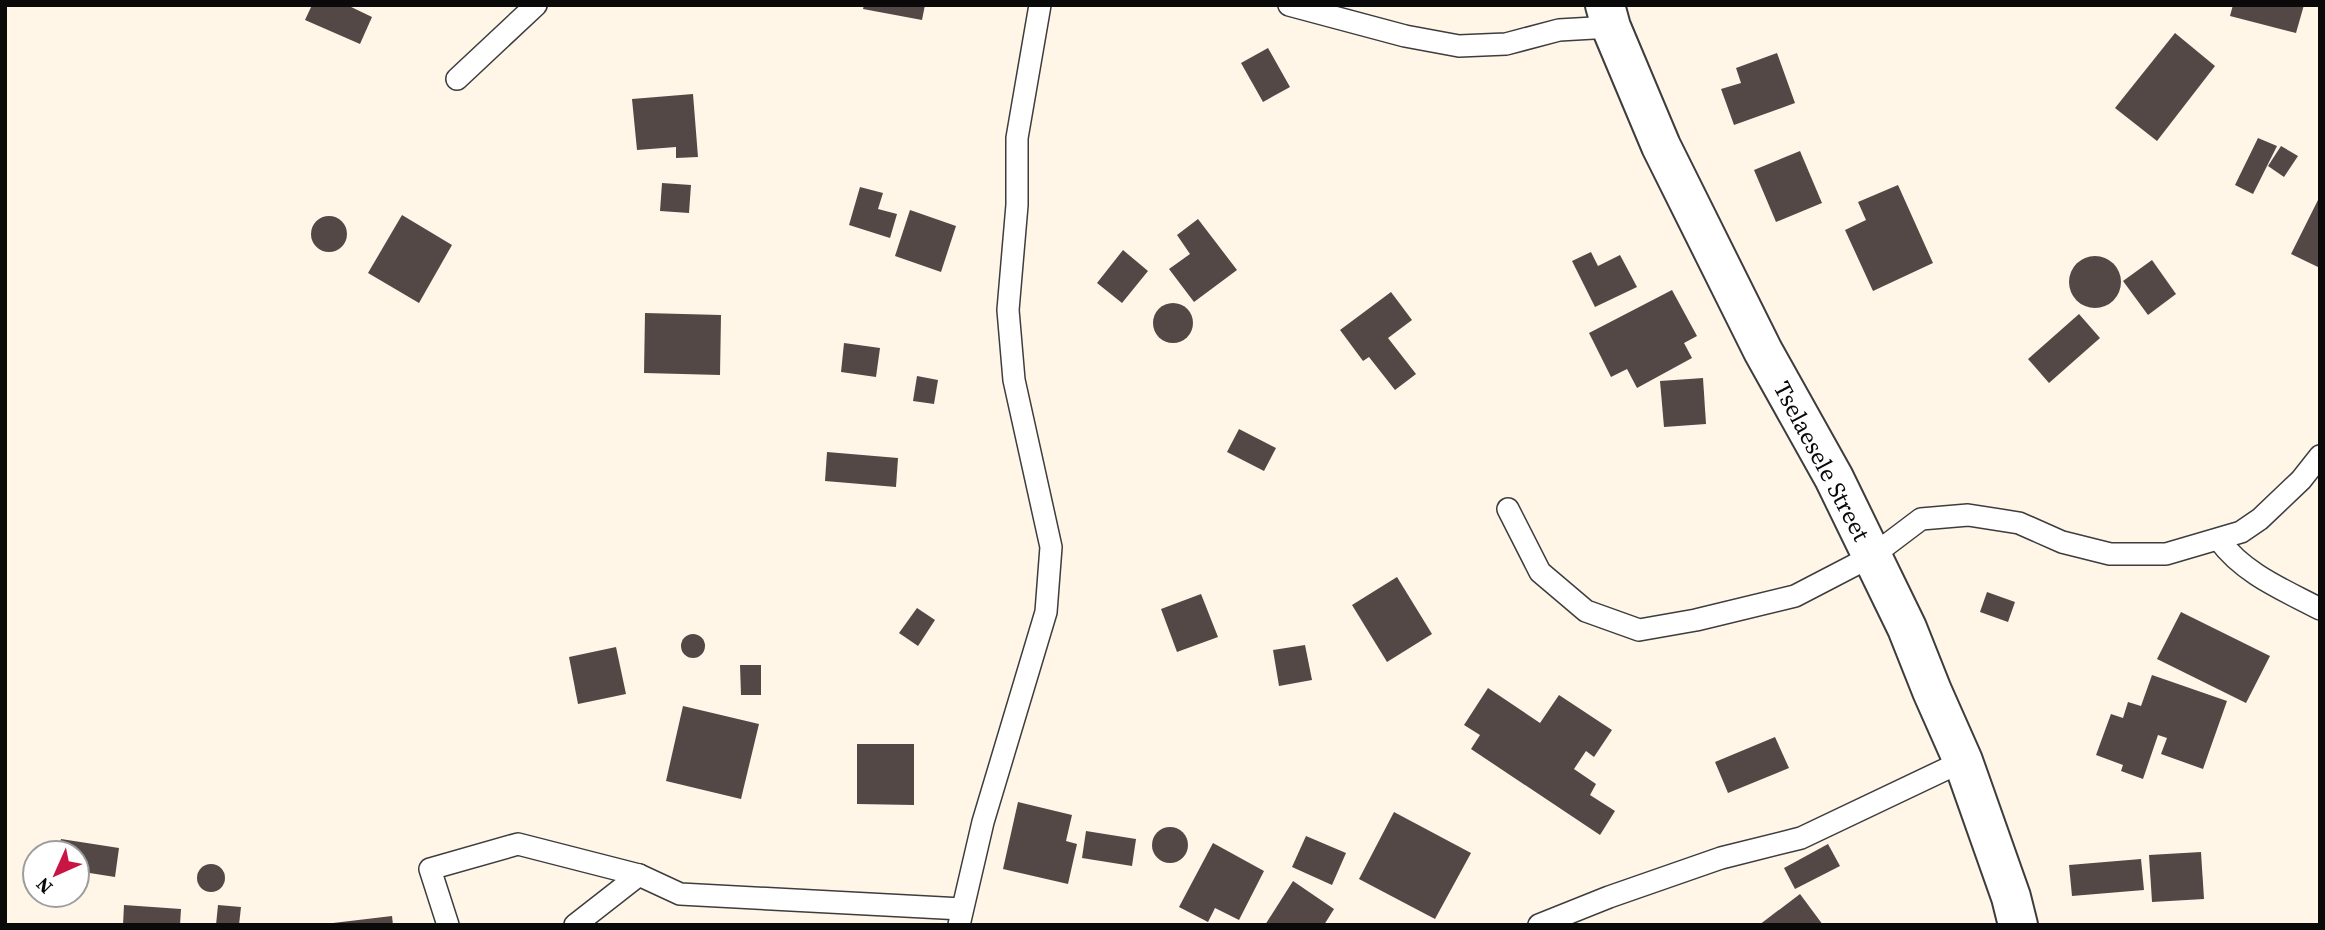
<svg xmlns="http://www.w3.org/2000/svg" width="2325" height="930" font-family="'Source Serif 4',serif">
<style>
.building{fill:#544846}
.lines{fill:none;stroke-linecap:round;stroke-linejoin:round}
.lane-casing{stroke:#3d3d3d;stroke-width:24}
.street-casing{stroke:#3d3d3d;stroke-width:42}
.lane{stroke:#fff;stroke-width:21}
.street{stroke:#fff;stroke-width:38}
.labels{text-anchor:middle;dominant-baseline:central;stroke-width:7;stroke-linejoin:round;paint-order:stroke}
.street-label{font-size:24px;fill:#0a0a0a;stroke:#fff}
</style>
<rect width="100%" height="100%" fill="#fff6e8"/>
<g class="building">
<polygon points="312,5 347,5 372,17 360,44 305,20"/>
<polygon points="864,5 925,5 922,20 863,9"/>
<polygon points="2233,5 2304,5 2296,33 2230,16"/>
<polygon points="2175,33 2215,66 2157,141 2115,108"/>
<polygon points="1268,48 1290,87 1263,102 1241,63"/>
<polygon points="1777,53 1795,103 1734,125 1721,89 1741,83 1736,68"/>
<polygon points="693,94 698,157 676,158 676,147 637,150 632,99"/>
<polygon points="2258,138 2277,146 2253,194 2235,185"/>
<polygon points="2281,146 2298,156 2284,177 2268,166"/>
<polygon points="1800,151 1822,203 1776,222 1754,170"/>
<polygon points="662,183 691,185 689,213 660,211"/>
<polygon points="1898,185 1933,263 1873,291 1845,230 1866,220 1858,202"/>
<polygon points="860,187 883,193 878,209 897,214 890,238 849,225"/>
<polygon points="2320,196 2320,268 2291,254"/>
<polygon points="910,210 956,226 941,272 895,256"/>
<polygon points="402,215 452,245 419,303 368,273"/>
<circle cx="329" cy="234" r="18"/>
<polygon points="1198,219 1237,270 1194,302 1169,269 1190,254 1177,235"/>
<polygon points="1123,250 1148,271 1122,303 1097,283"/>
<polygon points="1591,252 1598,266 1620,255 1637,287 1595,307 1572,261"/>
<circle cx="2095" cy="282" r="26"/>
<polygon points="2152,260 2176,294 2148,315 2123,281"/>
<polygon points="1672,290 1697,336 1684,343 1692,358 1637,388 1627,369 1611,377 1589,333"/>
<polygon points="1391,292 1412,320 1388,338 1416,374 1395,390 1369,357 1363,361 1340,330"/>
<circle cx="1173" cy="323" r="20"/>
<polygon points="645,313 721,315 720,375 644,373"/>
<polygon points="2079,314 2100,338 2049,383 2028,359"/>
<polygon points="844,343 880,348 876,377 841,372"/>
<polygon points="917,376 938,380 934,404 913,401"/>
<polygon points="1703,378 1706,424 1664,427 1660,381"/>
<polygon points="1239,429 1276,448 1264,471 1227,452"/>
<polygon points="827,452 898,458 896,487 825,481"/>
<polygon points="1397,577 1432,634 1387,662 1352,605"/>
<polygon points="1987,592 2015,602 2008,622 1980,612"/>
<polygon points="1201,594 1218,637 1177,652 1161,609"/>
<polygon points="917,608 935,620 918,646 899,633"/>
<polygon points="2181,612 2270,656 2246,703 2157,659"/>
<circle cx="693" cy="646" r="12"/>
<polygon points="1305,645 1312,680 1279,686 1273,650"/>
<polygon points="616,647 626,694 578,704 569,657"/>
<polygon points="740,665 761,665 761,695 741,695"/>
<polygon points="2152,675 2227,701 2203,769 2161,754 2167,738 2158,735 2143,779 2121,771 2123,765 2096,755 2111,714 2123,718 2128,702 2141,706"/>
<polygon points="1488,688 1540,723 1559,695 1612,730 1594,757 1586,751 1574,769 1596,784 1590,795 1615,811 1600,835 1471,749 1480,735 1464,725"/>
<polygon points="683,706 759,724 741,799 666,781"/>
<polygon points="1775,737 1789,768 1728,793 1715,762"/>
<polygon points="857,744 914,744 914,805 857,804"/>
<polygon points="1018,802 1072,815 1066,841 1077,844 1068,884 1003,869"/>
<polygon points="1394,812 1471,853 1435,919 1359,879"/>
<circle cx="1170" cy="845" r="18"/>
<polygon points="1086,831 1136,839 1132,866 1082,858"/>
<polygon points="1306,836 1346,853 1332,885 1292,867"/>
<polygon points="61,839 119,848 115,877 77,871 77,853 58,853"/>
<polygon points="1213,843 1264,871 1239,920 1215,908 1208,922 1179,907"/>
<polygon points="1828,844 1840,866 1795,889 1784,868"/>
<polygon points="2201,852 2204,899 2152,902 2149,855"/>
<polygon points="2141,859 2144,890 2072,896 2069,865"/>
<circle cx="211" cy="878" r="14"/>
<polygon points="1293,881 1334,909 1324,925 1265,925"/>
<polygon points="1800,894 1823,925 1759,925"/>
<polygon points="124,905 181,909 180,925 123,925"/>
<polygon points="218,905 241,907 239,925 216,925"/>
<polygon points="392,916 393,925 333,925 333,923"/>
</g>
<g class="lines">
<defs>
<g id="lane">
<polyline points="1289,5 1405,36 1459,46 1506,44 1559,30 1611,27"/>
<polyline points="457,79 536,5"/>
<polyline points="1508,509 1540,572 1586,611 1639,630 1696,620 1795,596 1872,556 1921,519 1968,515 2019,523 2062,542 2110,554 2166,554 2241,532 2260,519 2301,480 2320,456"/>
<path d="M2219,540c25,34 65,50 101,69"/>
<polyline points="448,925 430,869 518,844 639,875 680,894 962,909"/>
<polyline points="575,925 639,875"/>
<polyline points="959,925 983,822 1046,612 1051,547 1014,380 1008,310 1017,205 1017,138 1040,5"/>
<polyline points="1539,925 1609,897 1721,858 1801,838 1963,761"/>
</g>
<polyline id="street" points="1605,5 1611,27 1661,146 1763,351 1834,478 1907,628 1932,691 1963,761 2011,897 2018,925"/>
</defs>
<use href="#lane" class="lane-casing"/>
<use href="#street" class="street-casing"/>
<use href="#lane" class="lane"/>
<use href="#street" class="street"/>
</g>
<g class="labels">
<g class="street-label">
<text transform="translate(1822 461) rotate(62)">Tselaesele Street</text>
</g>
</g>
<rect width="2325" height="930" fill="none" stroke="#0a0a0a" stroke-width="14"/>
<g transform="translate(56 874) rotate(225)"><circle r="33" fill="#ffffff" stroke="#9d9d9d" stroke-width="2"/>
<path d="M0-5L12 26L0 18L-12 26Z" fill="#c81543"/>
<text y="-10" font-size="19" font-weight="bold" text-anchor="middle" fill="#0a0a0a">N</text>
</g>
</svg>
